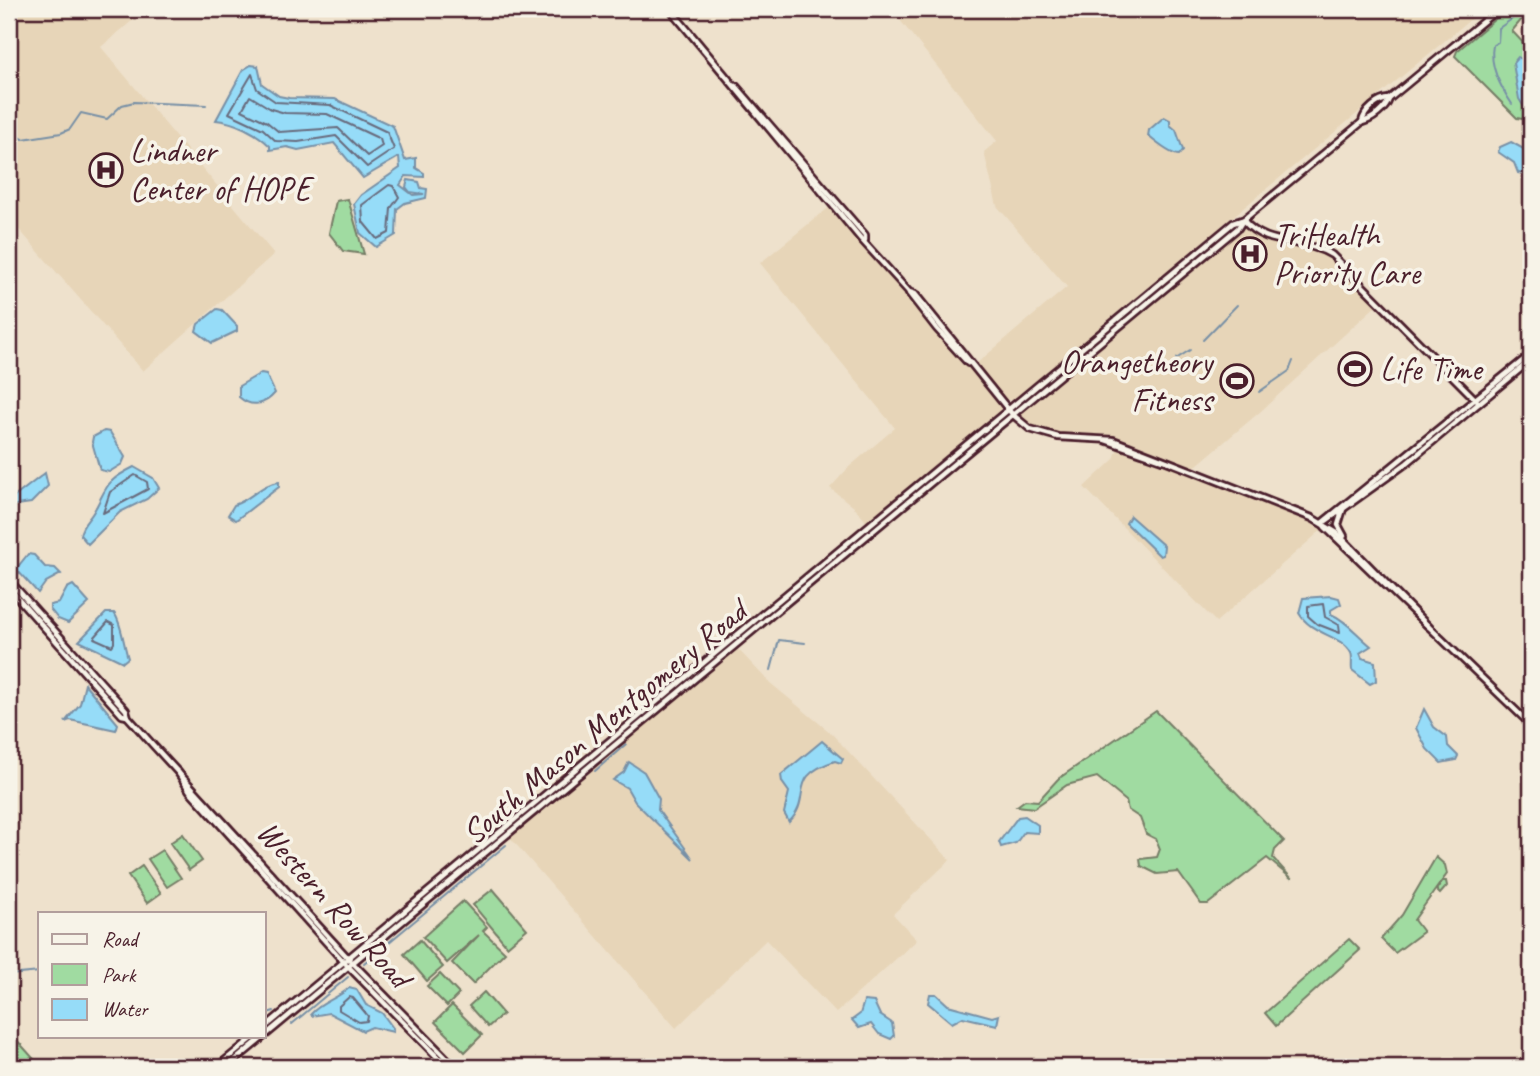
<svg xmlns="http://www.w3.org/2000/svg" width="1540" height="1076" font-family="Caveat,sans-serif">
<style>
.built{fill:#e7d5b8}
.green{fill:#a0dba1;stroke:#757d66;stroke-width:2}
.water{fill:#96dcf8;stroke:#7890a6;stroke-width:2}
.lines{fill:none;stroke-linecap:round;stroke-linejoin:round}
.shore{stroke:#686b7d;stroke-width:2}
.stream{stroke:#7890a6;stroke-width:2}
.secondary-casing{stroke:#4a1f2b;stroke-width:10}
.secondary{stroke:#f7f3e8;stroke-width:4.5}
.labels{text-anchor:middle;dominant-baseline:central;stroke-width:7;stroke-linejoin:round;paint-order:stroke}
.poi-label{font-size:33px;fill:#4a1f2b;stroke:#f7f3e8;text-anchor:start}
.street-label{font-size:33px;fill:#4a1f2b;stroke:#f7f3e8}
</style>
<rect width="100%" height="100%" fill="#eee1cc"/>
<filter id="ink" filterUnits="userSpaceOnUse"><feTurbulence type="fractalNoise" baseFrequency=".0143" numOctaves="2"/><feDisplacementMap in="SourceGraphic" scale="14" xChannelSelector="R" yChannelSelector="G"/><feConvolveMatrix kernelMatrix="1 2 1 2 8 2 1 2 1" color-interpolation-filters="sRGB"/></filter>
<g filter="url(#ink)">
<g class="built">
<polygon points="9,9 146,9 101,47 274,254 143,371 9,218"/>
<polygon points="891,9 1483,9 1100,327 1102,330 1085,344 1013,400 1006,399 976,364 1067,287 997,206 984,152 997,141"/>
<polygon points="832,205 1012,414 1238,228 1243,220 1257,232 1332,255 1380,302 1261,411 1197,465 1188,469 1304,514 1325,527 1216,622 1084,487 1114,459 1120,442 1058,437 1035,431 1012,414 969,449 966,445 869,525 854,507 830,488 849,467 895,428 760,263"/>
<polygon points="734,645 769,682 831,733 950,860 893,914 917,940 836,1013 766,940 676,1028 507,834"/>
</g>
<g class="green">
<polygon points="1507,9 1504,14 1510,9 1531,9 1525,15 1531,23 1522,19 1512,31 1527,47 1531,111 1522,119 1517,118 1455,56 1457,51"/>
<polygon points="348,199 364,254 343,251 329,233 336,201"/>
<polygon points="1156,711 1284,841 1275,850 1273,858 1292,879 1267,858 1208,904 1201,904 1178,872 1157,874 1141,866 1140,859 1157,857 1160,849 1156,839 1146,834 1140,818 1128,810 1126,801 1097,777 1067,785 1034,808 1017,806 1025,800 1038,801 1058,779"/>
<polygon points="183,834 202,861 189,870 170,843"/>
<polygon points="162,850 181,878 167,887 148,859"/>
<polygon points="1436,857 1445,865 1447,874 1442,881 1446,881 1447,886 1440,894 1437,891 1441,882 1414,920 1423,932 1395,953 1381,939 1402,915"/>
<polygon points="142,866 161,893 147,903 128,876"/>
<polygon points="493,889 527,929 507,946 473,905"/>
<polygon points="463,901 487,927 483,931 505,952 473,984 452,963 479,935 447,963 423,937"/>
<polygon points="1349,939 1360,950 1276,1026 1265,1013"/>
<polygon points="420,940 443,967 427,981 404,954"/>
<polygon points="440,974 459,994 447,1006 427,986"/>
<polygon points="484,992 503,1014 488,1027 469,1006"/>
<polygon points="452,1005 482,1035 465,1052 435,1022"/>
<polygon points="15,1038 41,1067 9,1067 9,1043"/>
</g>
<g class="water">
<polygon points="1518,57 1525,61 1531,103 1524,107 1519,99 1513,63"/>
<path d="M251,65l7,1 4,18 17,12 10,2 46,1 58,27 12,34 11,-2v10l8,5v4l-18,-1 -6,9 13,10 11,-1 -14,-2 -4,-5 2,-7 11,2 2,6 6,1 -1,9 -21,5 -8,6 -1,26 -20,12 -16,-14 -6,-29 7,-9 39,-27 -1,-11 -36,21 -29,-35 -36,7 -11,-3 -17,3v-4c-14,-14 -35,-24 -54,-26l27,-50z"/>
<path d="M1164,117l6,3v5l6,5 7,20 -4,5c-8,0 -25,-14 -31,-19l1,-6z"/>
<polygon points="1511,142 1531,153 1531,175 1518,173 1514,163 1498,152 1500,147"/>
<polygon points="217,309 222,310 237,326 237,331 212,343 196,331 198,324"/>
<path d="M261,373l5,1 9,19c-10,12 -24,15 -36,4v-11z"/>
<polygon points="104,431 110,432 125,457 122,464 109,472 100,470 92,442 93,437"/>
<path d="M134,467l19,11 6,10 -12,11 -27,13 -32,32 -8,-9c2,-11 9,-15 14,-24 14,-25 10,-29 40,-44z"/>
<polygon points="45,473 48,486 31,503 9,506 9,501"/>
<path d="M279,482v5l-43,33 -8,-5 6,-10c18,-6 26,-21 45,-23z"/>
<polygon points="1130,516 1164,546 1163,555 1160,556 1126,523"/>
<polygon points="28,554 34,555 45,567 55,568 61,574 46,582 38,593 16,569"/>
<polygon points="73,585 89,603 68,623 58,619 50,609 50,605 59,603 67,588"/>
<path d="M1331,596l8,2 2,6 -10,6v4c15,6 26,21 40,32l-11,7 2,5 13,4 1,19 -6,3 -18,-14c-1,-5 1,-13 -1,-17 -9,-18 -40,-18 -52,-40l4,-15z"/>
<path d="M106,613h8c7,8 10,33 14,45l-5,4 -44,-21z"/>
<polygon points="85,684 118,724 116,730 70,720 65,722 80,704"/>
<polygon points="1424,709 1434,727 1447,737 1448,746 1458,756 1456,760 1441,763 1427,749 1416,728"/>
<path d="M822,741l21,18 -2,4 -6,-2c-50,16 -21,36 -46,61l-5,-9 5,-21 -7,-10 -1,-7z"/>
<polygon points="629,762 644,772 659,799 658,810 693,859 635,802 627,788 613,780 624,772"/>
<polygon points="1025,816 1038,825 1038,833 1024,832 1016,843 1001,847 999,842 1018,817"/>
<path d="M349,988l8,2 9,15 16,8 11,15v4l-21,-5 -9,4 -34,-18 -17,3 -1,-2c10,-12 26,-15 38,-26z"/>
<polygon points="930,994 936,994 948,1005 992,1017 999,1015 997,1025 963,1017 952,1023 928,1003"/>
<polygon points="864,1001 874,1002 880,1015 892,1023 894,1036 891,1039 879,1034 871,1024 859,1028 852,1020 860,1014"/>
</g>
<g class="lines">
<g class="shore">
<polygon points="252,74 257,89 276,102 330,105 387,132 394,149 367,167 336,136 298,142 276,141 263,129 229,113"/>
<polygon points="250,96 271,109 285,113 327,114 380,139 382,146 367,156 338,128 279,132 267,122 242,110"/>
<polygon points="389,185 393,186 399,197 391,208 389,233 377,239 363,222 362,205"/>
<polygon points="135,475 147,482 148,489 103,513 110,492"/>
<polygon points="1323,604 1325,617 1339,625 1340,633 1317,624 1308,616 1308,606"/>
<polygon points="108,622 114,625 114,643 112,646 94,638"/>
<polygon points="349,997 353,998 368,1016 367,1021 359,1022 339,1010 339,1006"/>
</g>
<g class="stream">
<path d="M1512,104c-12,-18 -23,-38 -19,-59l5,-3 1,-14 16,-11 4,-8"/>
<polyline points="9,132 23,139 61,133 70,129 81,113 107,119 122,105 134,102 206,105"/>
<polyline points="1203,340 1237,305"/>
<polyline points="1176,359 1190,350"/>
<polyline points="1259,392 1289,371 1293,361"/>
<polyline points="771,670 779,640 805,643"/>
<polyline points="595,771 626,744"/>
<polyline points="364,963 506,845"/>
<polyline points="9,975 40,972"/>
<polyline points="264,1014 274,1011"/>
<polyline points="292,1024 348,977"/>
</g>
<defs>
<g id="secondary">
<polyline points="670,9 861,239 909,292 915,294 1012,414 1030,429 1058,437 1113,440 1312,518 1337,533 1428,626"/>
<polyline points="736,86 865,235 865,240"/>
<path d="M1362,122c10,-2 24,-13 27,-23l109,-90"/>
<path d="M1243,220c24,29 60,17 89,35l147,148"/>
<polyline points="909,293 937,329 968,363"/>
<polyline points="1105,440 1162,460"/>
<polyline points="1343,509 1338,525 1344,536"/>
<polyline points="1326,521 1407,463 1531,360"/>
<polyline points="1322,523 1531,354"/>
<polyline points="1325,527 1531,725"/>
<polyline points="9,580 126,710 128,717 153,745 348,958 455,1067"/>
<polyline points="9,588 122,715 127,716"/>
<polyline points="178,772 190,791 344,962 447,1067"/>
<polyline points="264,1028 1233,223 1242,220"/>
<polyline points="217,1067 255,1036"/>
<path d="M227,1067l1011,-839 5,-8 119,-98c2,-11 16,-23 27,-23"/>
</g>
</defs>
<use href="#secondary" class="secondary-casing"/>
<use href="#secondary" class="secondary"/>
</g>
</g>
<defs>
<symbol id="hospital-ring" viewBox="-11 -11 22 22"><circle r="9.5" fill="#f7f3e8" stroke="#4a1f2b" stroke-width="1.5"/><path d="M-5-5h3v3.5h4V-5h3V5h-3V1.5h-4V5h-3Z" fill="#4a1f2b"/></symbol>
<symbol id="stadium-ring" viewBox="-11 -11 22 22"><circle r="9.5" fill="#f7f3e8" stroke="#4a1f2b" stroke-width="1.5"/><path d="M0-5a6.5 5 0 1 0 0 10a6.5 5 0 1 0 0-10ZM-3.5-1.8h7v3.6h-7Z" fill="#4a1f2b"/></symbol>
</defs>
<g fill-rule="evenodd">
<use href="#hospital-ring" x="87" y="151" width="38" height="38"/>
<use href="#hospital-ring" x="1231" y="235" width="38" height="38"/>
<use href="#stadium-ring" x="1336" y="350" width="38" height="38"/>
<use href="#stadium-ring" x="1218" y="362" width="38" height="38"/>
</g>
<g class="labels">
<g class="poi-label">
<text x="130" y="151">Lindner<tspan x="130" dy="38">Center of HOPE</tspan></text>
<text x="1274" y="235">TriHealth<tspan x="1274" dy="38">Priority Care</tspan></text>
<text x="1212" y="362" text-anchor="end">Orangetheory<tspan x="1212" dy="38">Fitness</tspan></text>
<text x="1380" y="369">Life Time</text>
</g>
<g class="street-label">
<text transform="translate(604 722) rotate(-40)">South Mason Montgomery Road</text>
<text transform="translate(334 904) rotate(48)">Western Row Road</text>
</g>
</g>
<rect width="1540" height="1076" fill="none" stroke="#f7f3e8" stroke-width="35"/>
<rect x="18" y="18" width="1505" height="1041" fill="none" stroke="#4a1f2b" stroke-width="2.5" filter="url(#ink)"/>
<rect x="38" y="912" width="228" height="126" fill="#f7f3e8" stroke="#b29e9c" stroke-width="2"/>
<rect x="52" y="934" width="35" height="10" fill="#f7f3e8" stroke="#b29e9c" stroke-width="2"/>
<text x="102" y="946" font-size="21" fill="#4a1f2b">Road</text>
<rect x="52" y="964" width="35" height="21" fill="#a0dba1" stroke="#b29e9c" stroke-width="2"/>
<text x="102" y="982" font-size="21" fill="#4a1f2b">Park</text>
<rect x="52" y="999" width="35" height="21" fill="#96dcf8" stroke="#b29e9c" stroke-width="2"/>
<text x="102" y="1016" font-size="21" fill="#4a1f2b">Water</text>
</svg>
